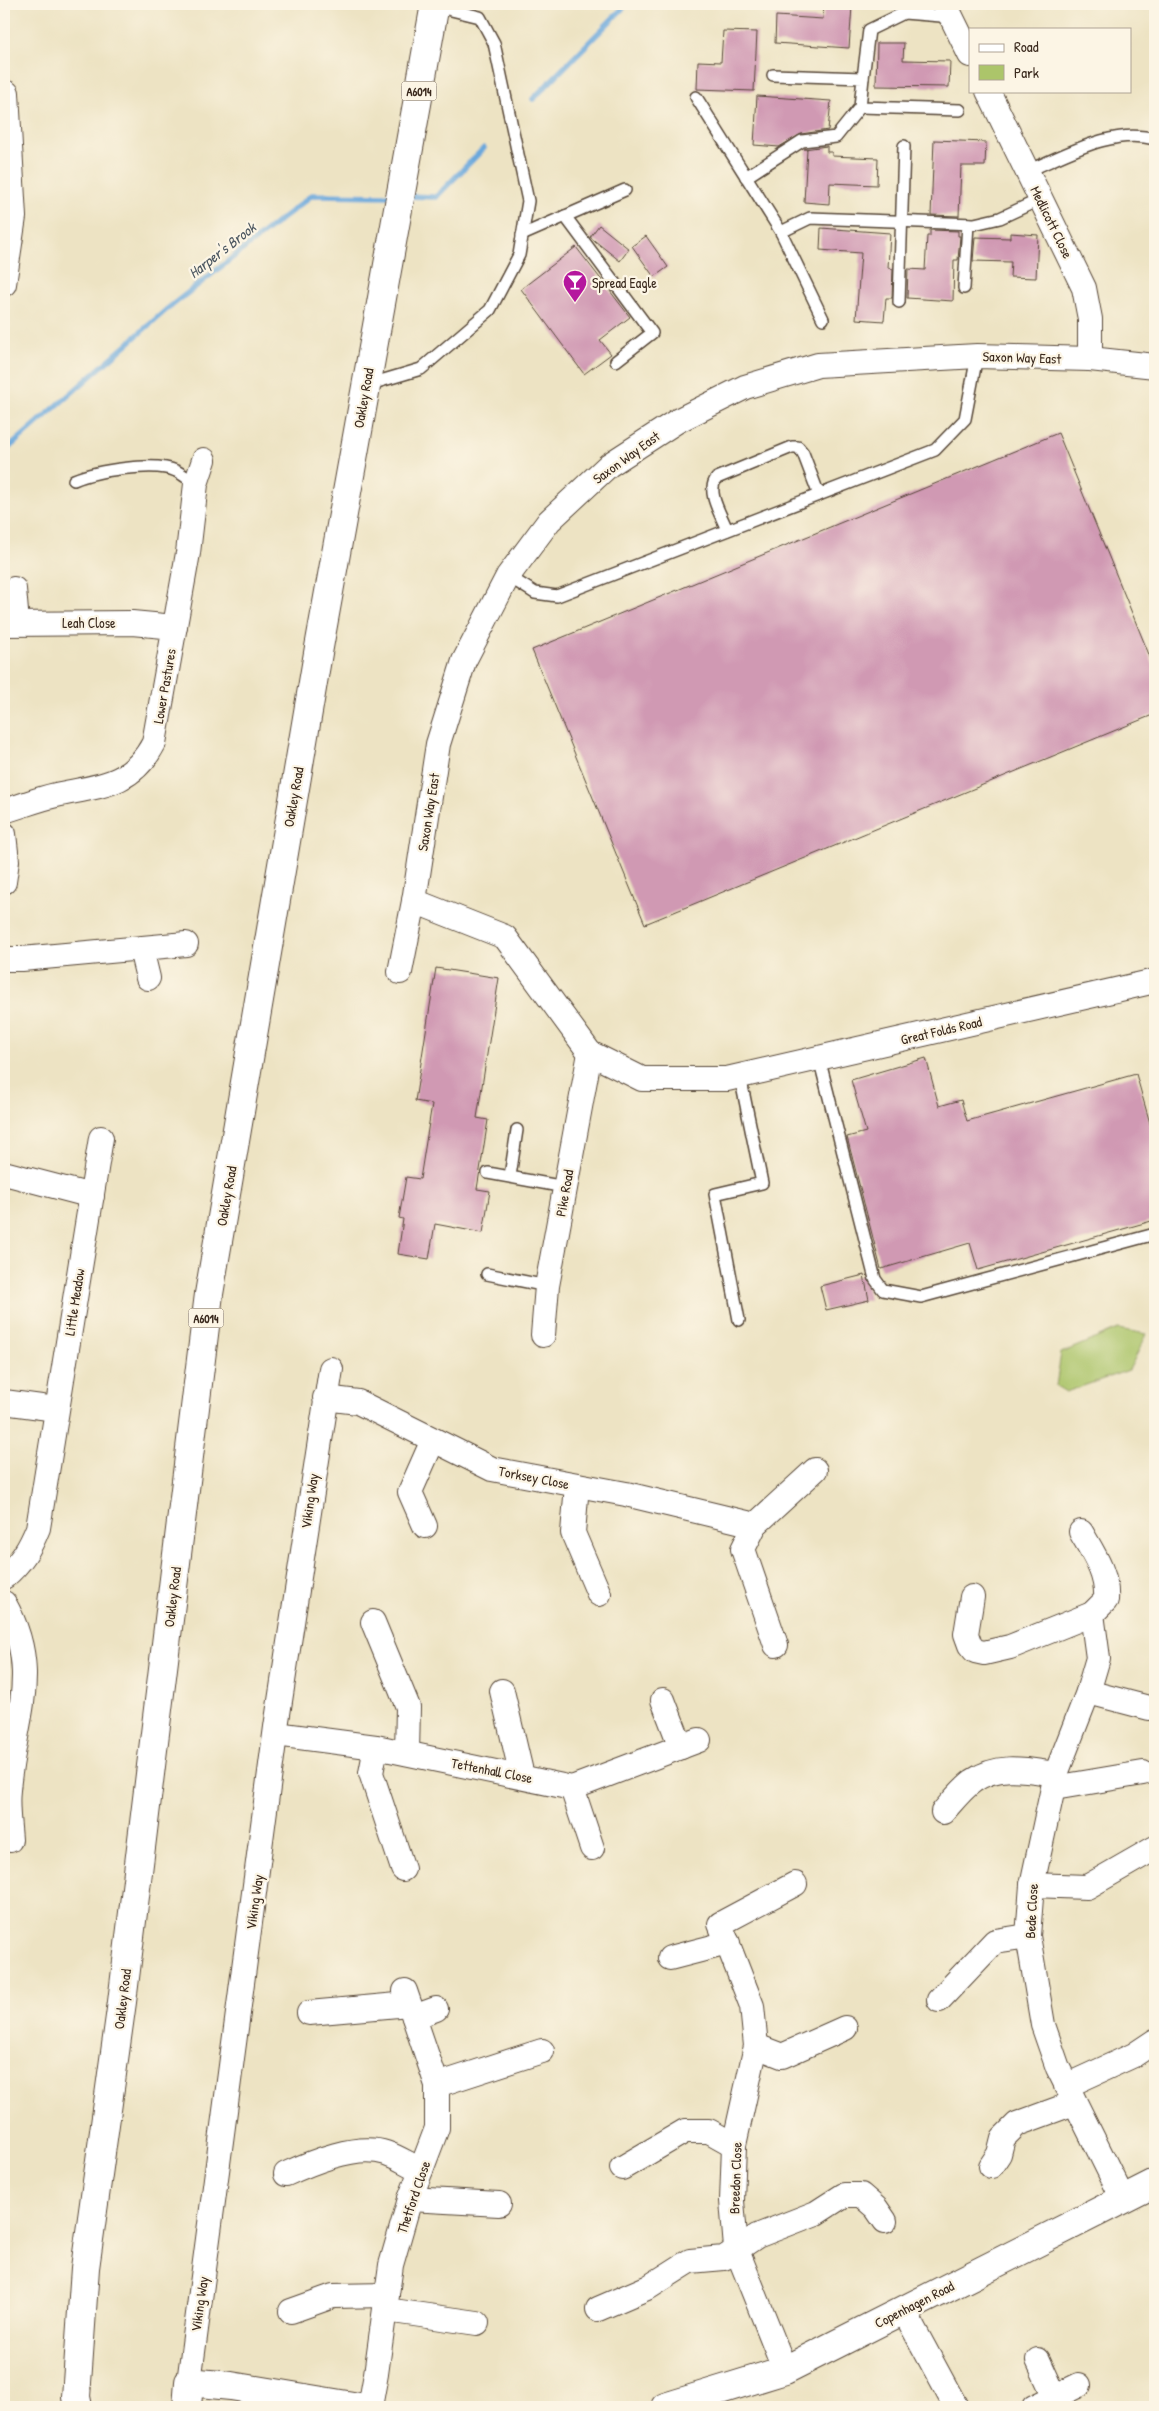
<svg xmlns="http://www.w3.org/2000/svg" width="1159" height="2411" font-family="'Patrick Hand',sans-serif">
<style>
.green{fill:#acc56a;stroke:#747844}
.lines{fill:none;stroke-linecap:round;stroke-linejoin:round}
.stream{stroke:#6aa8dc;stroke-width:5.5}
.building{fill:#d099b3}
.lane-casing{stroke:#564637;stroke-width:14}
.street-casing{stroke:#564637;stroke-width:26}
.secondary-casing{stroke:#564637;stroke-width:30}
.primary-casing{stroke:#564637;stroke-width:30}
.lane{stroke:#fff;stroke-width:11}
.street{stroke:#fff;stroke-width:24}
.secondary{stroke:#fff;stroke-width:28}
.primary{stroke:#fff;stroke-width:28}
.labels{text-anchor:middle;dominant-baseline:central;stroke-width:4.5;stroke-linejoin:round;paint-order:stroke}
.shield{fill:#fcf5e5;stroke:#75675a;stroke-width:1}
.shield-label{font-size:12px;font-weight:bold;fill:#3b2a1e}
.street-label{font-size:14px;fill:#3b2a1e;stroke:#fcf5e5}
.poi-label{font-size:14px;fill:#3b2a1e;stroke:#fcf5e5;text-anchor:start}
.water-label{font-size:15px;font-style:italic;fill:#4b5660;stroke:#fcf5e5}
</style>
<rect width="100%" height="100%" fill="#fcf5e5"/>
<filter id="ink" filterUnits="userSpaceOnUse"><feTurbulence type="fractalNoise" baseFrequency=".02" numOctaves="2"/><feDisplacementMap in="SourceGraphic" scale="10" xChannelSelector="R" yChannelSelector="G"/><feConvolveMatrix kernelMatrix="1 2 1 2 8 2 1 2 1" color-interpolation-filters="sRGB"/></filter>
<filter id="wash" filterUnits="userSpaceOnUse"><feTurbulence type="fractalNoise" baseFrequency=".0096" numOctaves="4" result="noise"/><feDisplacementMap in="SourceGraphic" scale="20" xChannelSelector="R" yChannelSelector="G"/><feGaussianBlur stdDeviation="1.12" result="paint"/><feColorMatrix in="noise" values="0 0 0 0 0 0 0 0 0 0 0 0 0 0 0 0 0 1.4 0 .05"/><feComposite in="paint" operator="in"/></filter>
<g filter="url(#wash)">
<rect width="100%" height="100%" fill="#ede3c3"/>
<polygon class="green" points="1118,1329 1147,1334 1129,1370 1066,1392 1056,1386 1061,1353"/>
<g class="lines">
<g class="stream">
<polyline points="533,99 627,4"/>
<polyline points="407,196 436,197 484,148"/>
<polyline points="4,452 166,310 312,195 392,196"/>
</g>
</g>
<g id="blocks">
<g class="building">
<polygon points="824,4 852,6 849,48 775,43 776,16 823,19"/>
<polygon points="723,31 757,32 754,91 697,89 698,61 721,62"/>
<polygon points="877,43 904,43 903,60 950,61 949,87 876,86"/>
<polygon points="757,96 831,101 828,130 801,134 779,147 754,145"/>
<polygon points="934,140 986,142 985,166 961,166 959,216 931,215"/>
<polygon points="827,146 827,152 832,152 832,156 878,158 877,185 830,183 829,204 804,202 807,149 804,149"/>
<polygon points="599,225 629,249 620,261 590,237"/>
<polygon points="821,228 890,233 888,268 893,269 892,298 886,298 884,321 856,319 861,253 820,250"/>
<polygon points="930,230 958,231 958,236 960,236 958,260 954,260 953,301 907,298 908,269 925,270 927,236 930,236"/>
<polygon points="1010,233 1038,235 1036,278 1010,277 1011,262 973,261 975,237 1010,238"/>
<polygon points="646,236 668,267 654,277 632,246"/>
<polygon points="576,247 630,317 600,340 611,354 584,374 521,289"/>
<polygon points="1058,433 1155,669 1155,714 645,924 532,650"/>
<polygon points="436,968 499,978 477,1118 488,1120 477,1189 490,1191 483,1233 435,1224 429,1259 398,1254 403,1219 399,1218 406,1177 420,1179 432,1104 415,1101"/>
<polygon points="926,1058 939,1106 961,1100 967,1121 1136,1074 1155,1141 1155,1220 978,1270 970,1243 881,1269 847,1137 866,1132 851,1080"/>
<polygon points="864,1275 869,1300 826,1310 820,1286"/>
</g>
</g>
</g>
<g filter="url(#ink)">
<use href="#blocks" fill-opacity="0" stroke="#564637" stroke-width="1"/>
<g class="lines">
<defs>
<g id="lane">
<polyline points="773,75 863,78 860,107 960,110"/>
<polyline points="863,78 869,30 904,13 941,16 950,22"/>
<polyline points="696,97 781,232"/>
<path d="M1027,171c39,-16 85,-44 128,-32"/>
<polyline points="746,177 802,141 836,137 860,107"/>
<polyline points="565,216 652,333 616,361"/>
<polyline points="522,235 625,190"/>
<polyline points="964,288 968,224"/>
<polyline points="899,302 904,146"/>
<polyline points="823,319 781,232 810,218 974,224 1000,218 1041,199"/>
<polyline points="367,385 421,369 490,310 519,255 528,201 494,43 480,17 435,6"/>
<path d="M74,480c21,-9 81,-19 102,-9 7,3 13,9 20,13"/>
<path d="M727,530c-5,-14 -22,-39 -10,-52l75,-31h6l5,6 16,42"/>
<polyline points="508,576 535,593 557,596 935,450 965,419 977,356"/>
<polyline points="819,1058 875,1279 883,1290 921,1297 1155,1234"/>
<polyline points="488,1173 565,1187"/>
<polyline points="510,1176 517,1130"/>
<polyline points="487,1274 547,1286"/>
<polyline points="739,1320 715,1194 762,1183 740,1076"/>
</g>
<g id="street">
<polyline points="945,4 970,55"/>
<polyline points="988,91 1084,288 1090,319 1090,359"/>
<polyline points="4,93 7,93 14,217 4,284"/>
<polyline points="14,589 17,623"/>
<polyline points="4,624 132,623 175,627"/>
<path d="M4,811c17,-5 34,-12 52,-16 42,-9 76,-9 98,-52l34,-190 8,-69 8,-24"/>
<polyline points="4,834 7,861 4,882"/>
<polyline points="414,901 505,937 590,1053 642,1079 727,1079 1155,981"/>
<polyline points="141,949 148,978"/>
<polyline points="4,957 8,959 22,959 186,944"/>
<polyline points="400,972 414,901 438,744 464,661 508,576 549,521 609,465 677,421 745,387 818,365 977,356 1090,359 1155,366"/>
<polyline points="4,1173 92,1196"/>
<polyline points="543,1335 547,1286 590,1053"/>
<polyline points="325,1398 358,1402 492,1469 626,1494 755,1525"/>
<polyline points="4,1402 56,1409"/>
<polyline points="577,1485 573,1533 599,1594"/>
<polyline points="425,1526 410,1492 433,1440"/>
<path d="M4,1577c17,-14 26,-29 34,-49l63,-390"/>
<path d="M972,1597l-6,37 4,11 5,6 9,2 26,-6 82,-33 14,-14c2,-26 -13,-47 -25,-68"/>
<path d="M4,1603c39,69 10,116 4,187 -2,16 1,34 2,50"/>
<polyline points="1092,1614 1098,1658 1088,1692 1056,1774 1032,1885 1028,1936 1043,2025 1058,2068 1123,2199"/>
<polyline points="373,1622 408,1707 407,1753"/>
<polyline points="776,1645 743,1549 755,1525 815,1470"/>
<polyline points="502,1691 522,1776"/>
<polyline points="1088,1692 1149,1708 1155,1707"/>
<polyline points="663,1700 681,1747"/>
<polyline points="276,1734 376,1747 572,1788 699,1740"/>
<polyline points="376,1747 371,1773 403,1869"/>
<polyline points="572,1788 592,1848"/>
<polyline points="1054,1788 1143,1773"/>
<path d="M943,1812c9,-10 19,-23 30,-31 26,-18 54,-11 83,-7"/>
<polyline points="1032,1885 1087,1887 1155,1848"/>
<polyline points="670,1958 728,1943"/>
<polyline points="939,2000 995,1941 1028,1936"/>
<polyline points="309,2013 409,2004"/>
<polyline points="414,2017 436,2009"/>
<polyline points="756,2046 782,2056 845,2028"/>
<polyline points="437,2085 542,2051"/>
<polyline points="1066,2086 1134,2055 1155,2041"/>
<polyline points="991,2166 999,2154 1003,2138 1017,2124 1074,2103"/>
<polyline points="622,2168 685,2131 709,2131 734,2145"/>
<path d="M286,2174c26,-12 71,-31 100,-21 12,4 24,12 35,17"/>
<polyline points="410,2199 499,2204"/>
<polyline points="598,2309 649,2287 690,2261 724,2258 757,2236 816,2213 844,2195 861,2195 876,2208 885,2221"/>
<polyline points="903,2309 956,2407"/>
<polyline points="386,2310 477,2323"/>
<polyline points="291,2311 333,2296 387,2295"/>
<polyline points="1038,2360 1055,2397"/>
<polyline points="785,2370 736,2248 732,2201 734,2145 756,2046 752,2006 720,1924 795,1884"/>
<polyline points="189,2382 276,1727 331,1369"/>
<polyline points="370,2407 376,2374 391,2265 410,2199 437,2128 437,2085 405,1991"/>
<polyline points="1034,2407 1079,2385"/>
</g>
<g id="secondary">
<polyline points="187,2407 189,2382 231,2386 359,2407"/>
<polyline points="665,2407 785,2370 1155,2183"/>
</g>
<polyline id="primary" points="78,2407 76,2397 85,2268 122,2002 209,1294 318,653 435,4"/>
</defs>
<use href="#lane" class="lane-casing"/>
<use href="#street" class="street-casing"/>
<use href="#secondary" class="secondary-casing"/>
<use href="#primary" class="primary-casing"/>
<use href="#lane" class="lane"/>
<use href="#street" class="street"/>
<use href="#secondary" class="secondary"/>
<use href="#primary" class="primary"/>
</g>
</g>
<defs>
<symbol id="bar-pin" viewBox="-11 -11 22 30"><path d="M0 17L-7.5 6A9.5 9.5 0 1 1 7.5 6Z" fill="#b5179e" stroke="#fcf5e5"/><path d="M-6-5H6L.8 .8V4.5H3.5V6h-7V4.5H-.8V.8Z" fill="#fff"/></symbol>
</defs>
<g fill-rule="evenodd">
<use href="#bar-pin" x="561" y="268" width="28" height="38"/>
</g>
<g class="labels">
<g class="shield">
<rect x="401.5" y="81.5" width="35" height="19" rx="4"/>
<rect x="188.5" y="1308.5" width="35" height="19" rx="4"/>
</g>
<g class="shield-label">
<text x="419" y="91">A6014</text>
<text x="206" y="1318">A6014</text>
</g>
<g class="street-label">
<text transform="translate(1052 222) rotate(64)">Medlicott Close</text>
<text transform="translate(1022 357) rotate(2)">Saxon Way East</text>
<text transform="translate(363 398) rotate(-80)">Oakley Road</text>
<text transform="translate(626 457) rotate(-36)">Saxon Way East</text>
<text x="89" y="622">Leah Close</text>
<text transform="translate(164 686) rotate(-80)">Lower Pastures</text>
<text transform="translate(293 797) rotate(-80)">Oakley Road</text>
<text transform="translate(428 812) rotate(-81)">Saxon Way East</text>
<text transform="translate(941 1030) rotate(-13)">Great Folds Road</text>
<text transform="translate(564 1193) rotate(-80)">Pike Road</text>
<text transform="translate(226 1196) rotate(-80)">Oakley Road</text>
<text transform="translate(74 1302) rotate(-81)">Little Meadow</text>
<text transform="translate(534 1477) rotate(11)">Torksey Close</text>
<text transform="translate(309 1501) rotate(-82)">Viking Way</text>
<text transform="translate(172 1597) rotate(-83)">Oakley Road</text>
<text transform="translate(492 1770) rotate(11)">Tettenhall Close</text>
<text transform="translate(254 1902) rotate(-82)">Viking Way</text>
<text transform="translate(1031 1911) rotate(-87)">Bede Close</text>
<text transform="translate(122 1999) rotate(-83)">Oakley Road</text>
<text transform="translate(735 2178) rotate(-88)">Breedon Close</text>
<text transform="translate(413 2197) rotate(-71)">Thetford Close</text>
<text transform="translate(199 2304) rotate(-82)">Viking Way</text>
<text transform="translate(914 2304) rotate(-27)">Copenhagen Road</text>
</g>
<g class="poi-label">
<text x="592" y="282">Spread Eagle</text>
</g>
<g class="water-label">
<text transform="translate(222 250) rotate(-38)">Harper's Brook</text>
</g>
</g>
<rect width="1159" height="2411" fill="none" stroke="#fcf5e5" stroke-width="20"/>
<rect x="969" y="28" width="162" height="65" fill="#fcf5e5" stroke="#afa495"/>
<rect x="979" y="44" width="25" height="8" fill="#ffffff" stroke="#afa495"/>
<text x="1014" y="52" font-size="15" fill="#3b2a1e">Road</text>
<rect x="979" y="65" width="25" height="15" fill="#acc56a" stroke="#afa495"/>
<text x="1014" y="78" font-size="15" fill="#3b2a1e">Park</text>
</svg>
